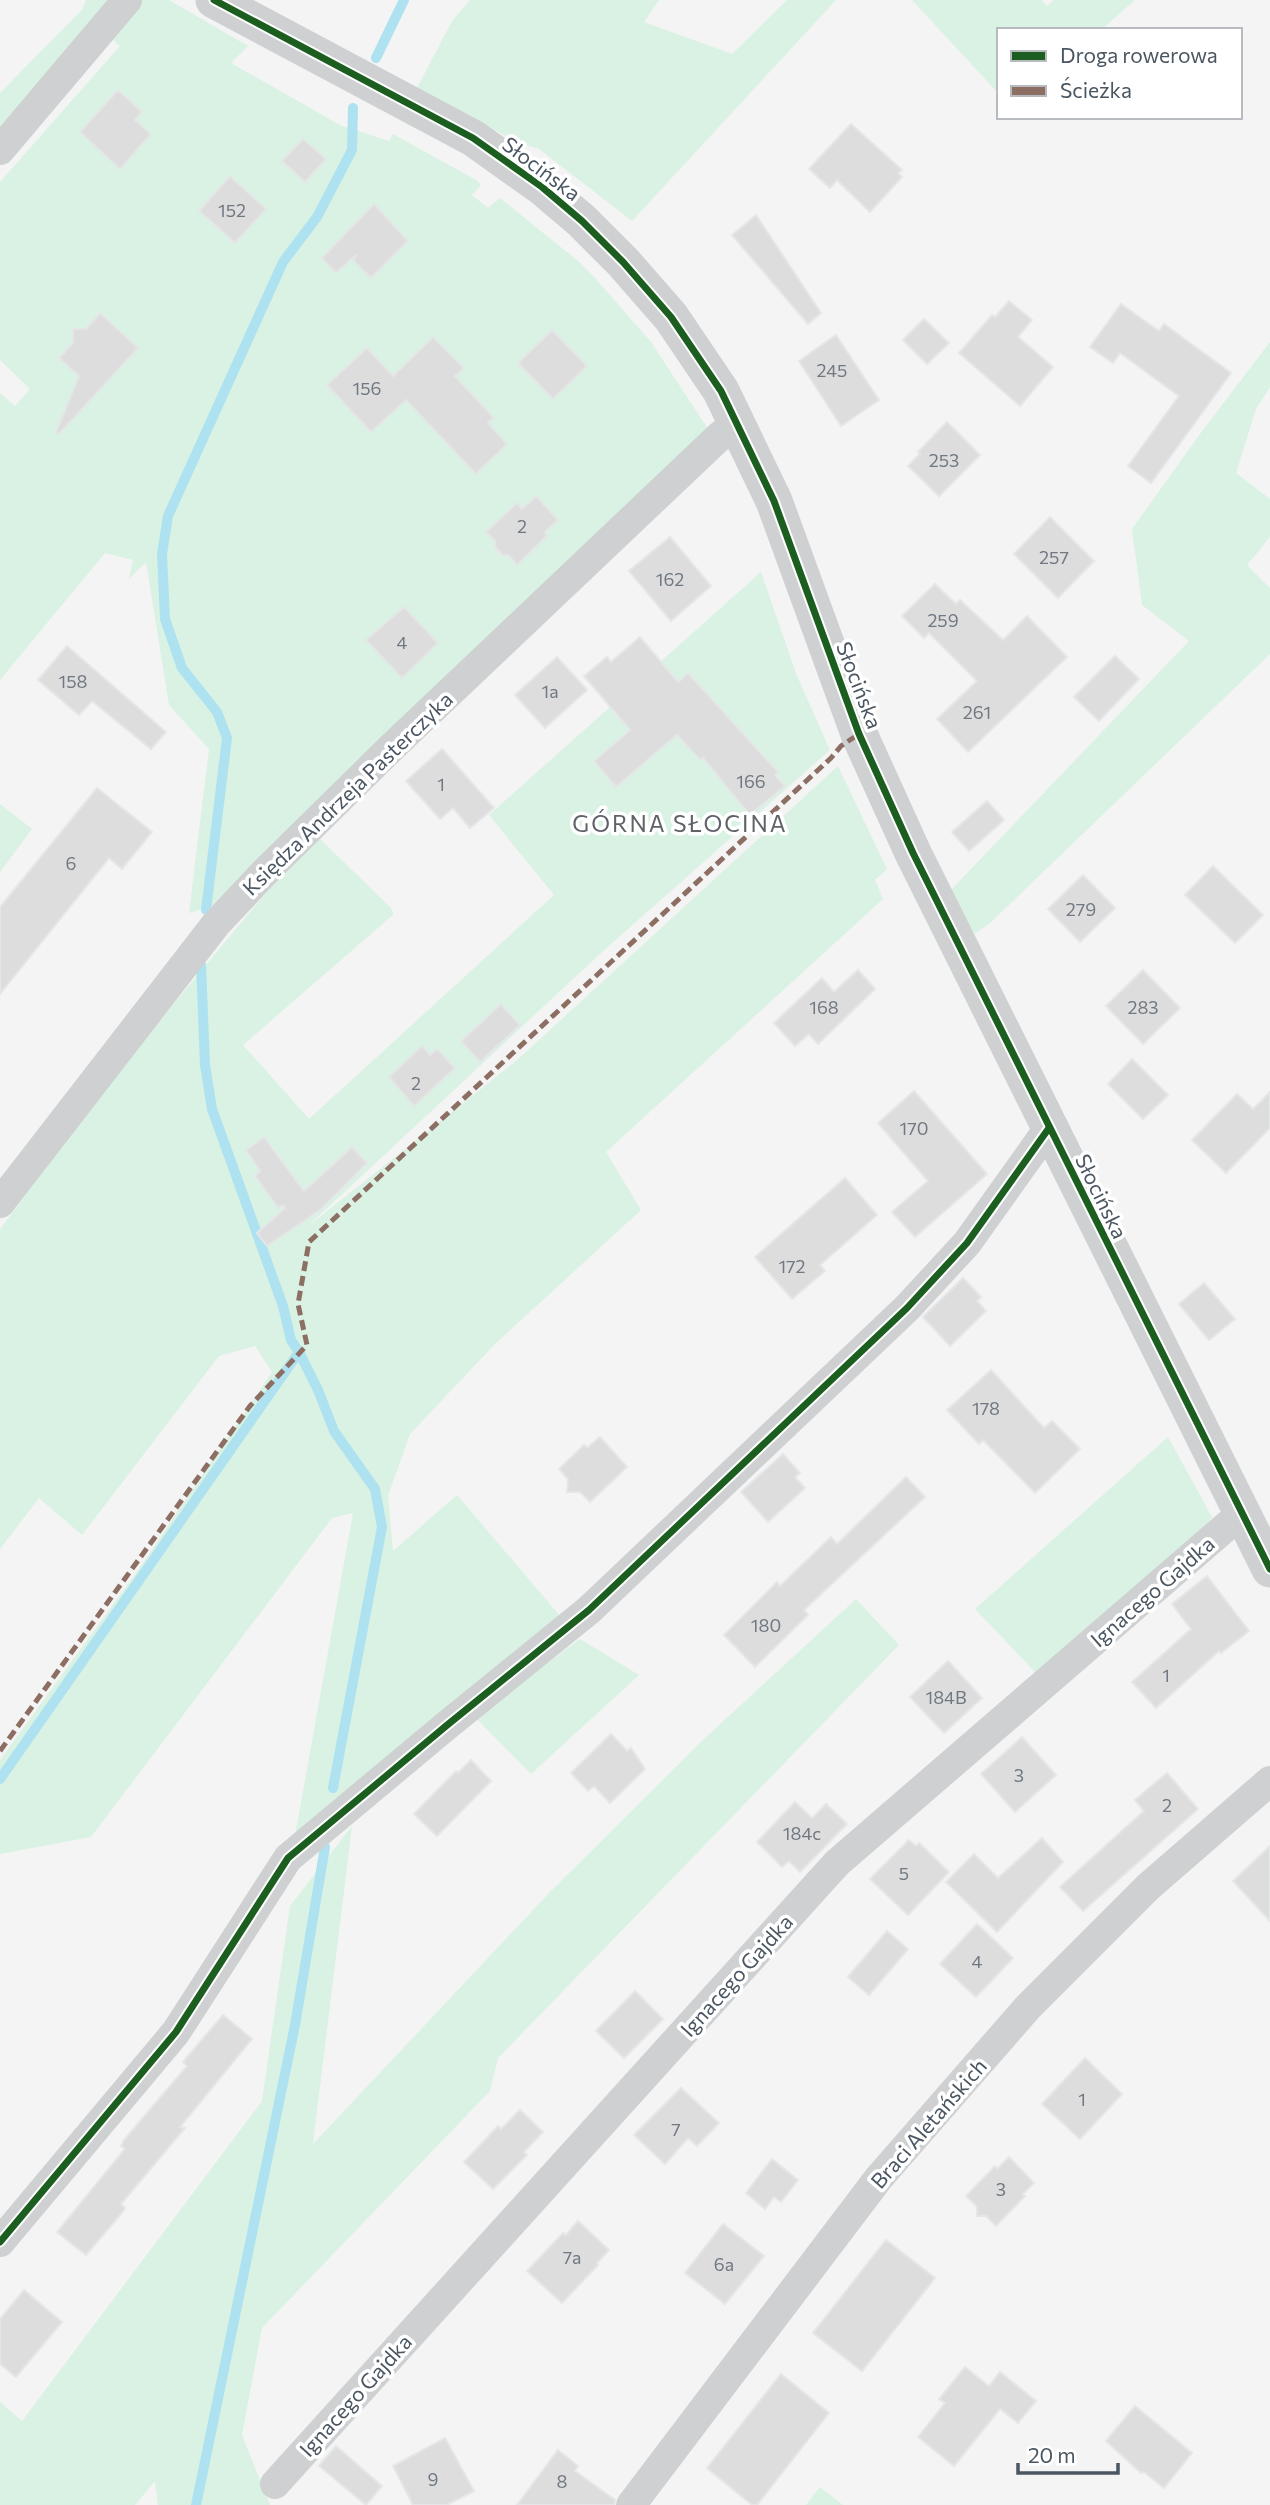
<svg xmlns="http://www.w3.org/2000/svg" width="1270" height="2505" font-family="Commissioner,sans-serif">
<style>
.green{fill:#d9f2e3}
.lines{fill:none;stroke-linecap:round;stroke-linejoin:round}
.stream{stroke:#aee2f0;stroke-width:10}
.building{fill:#ddddde;stroke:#e5e6e7;stroke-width:2}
.minor{stroke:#ced0d2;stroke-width:30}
.tertiary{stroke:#ced0d2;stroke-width:37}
.quiet{stroke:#8d6e63;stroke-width:5;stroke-dasharray:10 5;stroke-linecap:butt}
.cycleway-casing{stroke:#fff;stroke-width:11}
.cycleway{stroke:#1b5e20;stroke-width:7}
.labels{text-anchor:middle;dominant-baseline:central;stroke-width:7;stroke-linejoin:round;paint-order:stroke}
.number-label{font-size:18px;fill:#707881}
.street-label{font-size:21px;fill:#4a5661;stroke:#fff}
.neighbourhood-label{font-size:23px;letter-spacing:2px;fill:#5f6368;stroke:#fff}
</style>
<rect width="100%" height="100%" fill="#f4f4f4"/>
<g class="green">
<polygon points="86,0 107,0 105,8 0,127 0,93 82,10"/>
<polygon points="140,0 169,0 248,46 231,63 340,125 389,141 393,134 476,180 481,185 472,195 488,208 500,198 578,261 595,278 651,342 708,429 226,902 189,913 209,749 169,705 146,562 129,579 133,560 105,553 0,680 0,393 15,406 30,389 0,360 0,182 120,46 112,39"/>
<polygon points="470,0 659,0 644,22 732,54 787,0 836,0 632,221 539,149 519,143 417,88 452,21"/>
<polygon points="912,0 1041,0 1047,6 1054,0 1135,0 1101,30 999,30 999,94"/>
<polygon points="1270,342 1270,387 1256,409 1236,473 1270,499 1270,537 1247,565 1270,588 1270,654 989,924 974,934 950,891 1189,641 1142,605 1132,529 1200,434"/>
<polygon points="761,572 797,676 830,750 602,952 307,1227 516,1061 838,766 887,869 875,880 883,899 606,1152 641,1210 495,1344 410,1434 388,1496 393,1551 457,1495 561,1617 295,1836 353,1513 332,1518 91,1837 0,1854 0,1760 141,1566 272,1372 255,1346 219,1356 82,1535 39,1498 0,1549 0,1229 131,1055 315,834 390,907 394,914 243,1045 309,1119 554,895 489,815"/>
<polygon points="0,804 32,829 0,872"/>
<polygon points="1168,1437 1212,1517 1206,1528 1036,1673 975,1609"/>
<polygon points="856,1599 899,1645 498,2058 490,2091 262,2328 242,2435 270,2505 158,2505 155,2481 135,2505 0,2505 0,2402 22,2421 262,2101 290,1906 352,1826 313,2144 550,1892 704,1739"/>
<polygon points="580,1639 639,1675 531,1774 475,1717"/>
<polygon points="820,2487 843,2505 806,2505"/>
</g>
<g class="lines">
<g class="stream">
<polyline points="376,58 404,0"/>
<polyline points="206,910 227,738 217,712 182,668 165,619 162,554 168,516 283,262 317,217 352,150 353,108"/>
<polyline points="299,1352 318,1390 334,1431 375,1489 382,1527 333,1788"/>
<polyline points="0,1779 299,1352 291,1340 283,1306 212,1109 205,1065 201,965"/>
<polyline points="196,2505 295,2025 325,1847"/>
</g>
</g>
<g class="building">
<polygon points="118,90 142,112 135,120 151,134 120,169 80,132"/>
<polygon points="851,124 902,170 898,173 902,177 870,212 837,180 830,188 809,169"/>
<polygon points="303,139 326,159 305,182 282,161"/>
<polygon points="230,176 266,209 235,243 199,211"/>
<polygon points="374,204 408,241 371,278 353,260 356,255 336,273 322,258"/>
<polygon points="756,215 821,313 808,324 732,235"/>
<polygon points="1009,301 1032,320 1018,337 1053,367 1020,406 959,353 992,315 995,317"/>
<polygon points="1121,304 1159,331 1164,324 1231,373 1151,483 1128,466 1179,396 1120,353 1113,363 1090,347"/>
<polygon points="100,313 138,348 59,434 56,432 79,376 59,358 73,343 73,329 86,329"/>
<polygon points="924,319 949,343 927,364 903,340"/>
<polygon points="552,330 587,366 553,399 518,363"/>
<polygon points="836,335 879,400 841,426 799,361"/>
<polygon points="433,337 464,368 455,376 494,418 488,423 507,444 476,474 406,400 371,432 327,385 367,348 393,376"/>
<polygon points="947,422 980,455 939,496 908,466 920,454 918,452"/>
<polygon points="536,496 558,520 545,532 547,536 517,565 508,555 502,555 495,547 495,541 486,532 517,503 522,509"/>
<polygon points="1050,517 1094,561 1058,598 1014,554"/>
<polygon points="670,537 711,586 671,621 629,571"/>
<polygon points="935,584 956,604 960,600 1003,640 1027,616 1067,657 968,752 937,719 977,681 929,633 924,638 902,616"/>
<polygon points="404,607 438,643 402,678 366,640"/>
<polygon points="640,637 678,682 688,673 778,772 775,775 785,786 750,815 703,758 700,760 677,735 616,787 594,761 630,730 584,676 607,657 611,662"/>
<polygon points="67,646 166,732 151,749 92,701 79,715 38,680"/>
<polygon points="1115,656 1139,679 1099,721 1074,697"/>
<polygon points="557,657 587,690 545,728 515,695"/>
<polygon points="442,749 494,808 470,828 453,808 440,819 406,781"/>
<polygon points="97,788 152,832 122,869 109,858 0,994 0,907"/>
<polygon points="987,801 1004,820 969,851 952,832"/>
<polygon points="1213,866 1263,915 1235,943 1185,895"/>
<polygon points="1083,875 1115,908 1080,942 1048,909"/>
<polygon points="858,970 875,989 818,1044 809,1034 795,1046 774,1023 822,978 834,992"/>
<polygon points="1143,970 1180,1008 1143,1044 1106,1006"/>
<polygon points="501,1004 520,1025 480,1062 461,1041"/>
<polygon points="422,1046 430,1055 437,1049 455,1068 414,1106 389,1077"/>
<polygon points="1132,1059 1168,1095 1143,1119 1108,1084"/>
<polygon points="914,1091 987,1174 915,1237 892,1212 928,1181 878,1123"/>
<polygon points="1270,1092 1270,1128 1226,1173 1192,1140 1237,1094 1253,1109"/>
<polygon points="264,1137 304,1191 352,1147 367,1163 320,1210 267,1246 257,1233 285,1208 283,1205 278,1208 255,1176 260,1171 246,1150"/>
<polygon points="845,1178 877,1215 820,1265 825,1271 792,1299 755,1257"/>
<polygon points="963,1278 981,1297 977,1301 986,1311 950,1346 923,1317"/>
<polygon points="1204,1283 1235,1319 1209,1340 1179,1304"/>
<polygon points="991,1370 1044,1428 1052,1421 1080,1449 1035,1493 983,1440 979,1444 947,1410"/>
<polygon points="600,1437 627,1467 590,1502 580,1492 567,1492 568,1479 559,1469 584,1445 587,1448"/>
<polygon points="783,1454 800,1473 795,1477 805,1488 768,1522 741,1492"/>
<polygon points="906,1477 925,1497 804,1610 808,1615 755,1667 724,1635 777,1582 780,1586 831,1537 837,1544"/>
<polygon points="1207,1576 1249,1631 1221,1653 1219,1651 1156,1708 1132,1682 1191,1629 1172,1604"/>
<polygon points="948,1661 982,1698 944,1733 910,1697"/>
<polygon points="611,1734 627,1751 631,1748 645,1769 610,1803 594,1786 588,1791 571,1773"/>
<polygon points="1022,1737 1056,1775 1015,1812 981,1774"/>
<polygon points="471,1760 491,1781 437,1836 414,1814 456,1771 458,1773"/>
<polygon points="1167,1773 1198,1809 1083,1911 1060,1887 1144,1811 1135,1800"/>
<polygon points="795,1802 812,1818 826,1804 847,1824 800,1872 789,1861 782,1867 757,1842"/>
<polygon points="1042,1838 1063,1862 997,1932 946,1882 974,1854 998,1878"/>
<polygon points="909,1840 916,1846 919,1843 949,1872 908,1915 870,1879"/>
<polygon points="1270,1846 1270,1921 1233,1881"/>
<polygon points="977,1924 1013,1958 976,1997 940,1964"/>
<polygon points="887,1931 908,1949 869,1995 848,1977"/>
<polygon points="635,1991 663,2019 624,2058 596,2031"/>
<polygon points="223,2015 252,2039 180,2127 185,2128 121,2204 125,2208 121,2214 86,2255 57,2232 125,2149 121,2146 124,2140 187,2066 183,2062"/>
<polygon points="1085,2058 1122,2094 1080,2139 1042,2104"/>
<polygon points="681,2088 719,2123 697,2146 688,2138 665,2164 634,2135"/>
<polygon points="520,2110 543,2132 524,2152 527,2155 493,2189 464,2162 498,2126 501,2129"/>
<polygon points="1009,2157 1034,2183 1023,2194 1025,2196 996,2226 986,2216 977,2216 977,2207 966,2196 995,2166 997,2169"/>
<polygon points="772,2159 798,2180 781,2202 774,2197 765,2209 746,2193"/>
<polygon points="578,2221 609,2250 597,2263 598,2265 562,2303 527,2271 563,2233 566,2235"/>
<polygon points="723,2224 764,2256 725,2304 685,2273"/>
<polygon points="886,2240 935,2278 862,2371 813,2333"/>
<polygon points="24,2290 62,2322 16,2377 0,2364 0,2319"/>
<polygon points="965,2367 989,2386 1000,2372 1036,2401 1018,2423 1000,2409 954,2466 918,2437 945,2403 939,2399"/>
<polygon points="781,2374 829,2413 757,2505 752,2505 707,2468"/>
<polygon points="1135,2406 1192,2453 1164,2488 1144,2472 1141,2473 1106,2441"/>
<polygon points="445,2438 474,2491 447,2505 413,2505 393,2466"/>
<polygon points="336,2446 382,2486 366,2505 319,2466"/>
<polygon points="558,2450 578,2466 575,2471 615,2500 614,2505 517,2505"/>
</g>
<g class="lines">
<g class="minor">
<polyline points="0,150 127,0"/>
<polyline points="0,1203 216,924 264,873 390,749 721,435 738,423"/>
<polyline points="0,2242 176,2032 288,1858 446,1726 589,1610 907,1308 967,1243 1049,1128"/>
<polyline points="275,2484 837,1863 1242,1513"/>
<polyline points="631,2505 878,2179 1028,2007 1148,1887 1270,1781"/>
</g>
<polyline class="tertiary" points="214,0 473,138 542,187 582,221 623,262 671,317 721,391 774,501 859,734 913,853 1270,1569"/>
<polyline class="quiet" points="0,1751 250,1406 307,1345 298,1304 309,1242 831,758 841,746 859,734"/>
<defs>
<g id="cycleway">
<polyline points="214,0 473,138 542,187 582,221 623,262 671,317 721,391 774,501 859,734 913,853 1270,1569"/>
<polyline points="0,2242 176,2032 288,1858 446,1726 589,1610 907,1308 967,1243 1049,1128"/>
</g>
</defs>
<use href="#cycleway" class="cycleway-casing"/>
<use href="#cycleway" class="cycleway"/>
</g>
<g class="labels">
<g class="number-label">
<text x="232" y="210">152</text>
<text x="832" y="370">245</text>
<text x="367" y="388">156</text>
<text x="944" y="460">253</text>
<text x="522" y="526">2</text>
<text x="1054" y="557">257</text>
<text x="670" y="579">162</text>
<text x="943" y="620">259</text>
<text x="402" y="642">4</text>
<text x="73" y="681">158</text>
<text x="550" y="691">1a</text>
<text x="977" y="712">261</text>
<text x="751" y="781">166</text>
<text x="441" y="784">1</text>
<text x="71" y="863">6</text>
<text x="1081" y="909">279</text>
<text x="824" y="1007">168</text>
<text x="1143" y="1007">283</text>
<text x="416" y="1083">2</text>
<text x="914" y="1128">170</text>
<text x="792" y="1266">172</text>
<text x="986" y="1408">178</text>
<text x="766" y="1625">180</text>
<text x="1166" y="1675">1</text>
<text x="946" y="1697">184B</text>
<text x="1019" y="1775">3</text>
<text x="1167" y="1805">2</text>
<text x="802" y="1833">184c</text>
<text x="904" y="1873">5</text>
<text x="977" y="1961">4</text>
<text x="1082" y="2099">1</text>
<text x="676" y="2129">7</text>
<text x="1001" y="2189">3</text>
<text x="572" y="2257">7a</text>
<text x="724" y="2264">6a</text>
<text x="433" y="2479">9</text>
<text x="562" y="2481">8</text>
</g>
<g class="street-label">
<text transform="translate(542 168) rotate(37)">Słocińska</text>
<text transform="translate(860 685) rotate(69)">Słocińska</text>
<text transform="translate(347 793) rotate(-44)">Księdza Andrzeja Pasterczyka</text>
<text transform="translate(1102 1196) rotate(64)">Słocińska</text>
<text transform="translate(1152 1591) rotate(-41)">Ignacego Gajdka</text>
<text transform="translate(736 1975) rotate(-48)">Ignacego Gajdka</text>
<text transform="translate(928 2123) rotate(-49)">Braci Aletańskich</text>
<text transform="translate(355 2395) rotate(-48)">Ignacego Gajdka</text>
</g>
<g class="neighbourhood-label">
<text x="680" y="823">GÓRNA SŁOCINA</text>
</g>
</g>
<rect x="997" y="28" width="245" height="91" fill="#ffffff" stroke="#b7bbc0" stroke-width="2"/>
<rect x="1011" y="51" width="35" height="10" fill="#1b5e20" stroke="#b7bbc0" stroke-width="2"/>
<text x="1060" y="63" font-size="21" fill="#4a5661">Droga rowerowa</text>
<rect x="1011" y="86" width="35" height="10" fill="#8d6e63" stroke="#b7bbc0" stroke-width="2"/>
<text x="1060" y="98" font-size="21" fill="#4a5661">Ścieżka</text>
<path d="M1018 2463v10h100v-10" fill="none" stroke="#4a5661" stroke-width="3.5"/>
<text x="1028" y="2463" font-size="21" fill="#4a5661" stroke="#ffffff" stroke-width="5" paint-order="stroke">20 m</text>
</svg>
